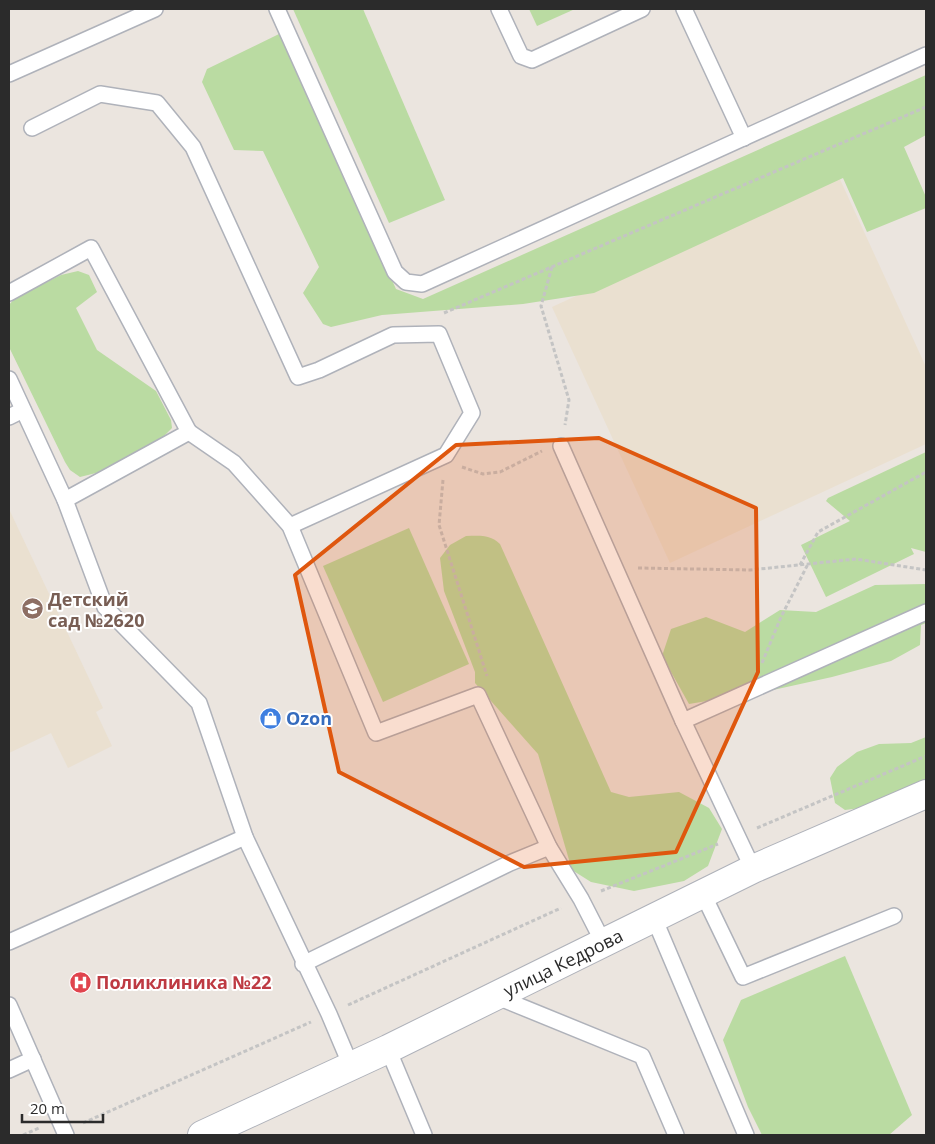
<svg xmlns="http://www.w3.org/2000/svg" width="935" height="1144" font-family="'Open Sans',sans-serif">
<style>
.education{fill:#eae0d0}
.green{fill:#badba2}
.lines{fill:none;stroke-linecap:round;stroke-linejoin:round}
.lane-casing{stroke:#afb2ba;stroke-width:18}
.secondary-casing{stroke:#afb2ba;stroke-width:30}
.path{stroke:#c4c4c4;stroke-width:3;stroke-dasharray:4 2.5;stroke-linecap:butt}
.lane{stroke:#fff;stroke-width:15}
.secondary{stroke:#fff;stroke-width:28}
.marked{fill:#df570e;fill-opacity:0.2;stroke:#df570e;stroke-width:4;stroke-linejoin:round}
.labels{text-anchor:middle;dominant-baseline:central;stroke-width:4;stroke-linejoin:round;paint-order:stroke}
.education-label{font-size:18px;font-weight:bold;fill:#785e54;stroke:#fff;text-anchor:start}
.shop-label{font-size:18px;font-weight:bold;fill:#366cbe;stroke:#fff;text-anchor:start}
.street-label{font-size:18px;fill:#2b2b2b;stroke:#fff}
.health-label{font-size:18px;font-weight:bold;fill:#be3a42;stroke:#fff;text-anchor:start}
</style>
<rect width="100%" height="100%" fill="#ebe5df"/>
<g class="education">
<polygon points="838,175 926,367 926,444 670,563 552,307"/>
<polygon points="9,509 103,708 96,712 112,746 68,768 51,733 9,753"/>
</g>
<g class="green">
<polygon points="293,9 363,9 445,200 389,223"/>
<polygon points="529,9 575,9 537,26"/>
<polygon points="279,34 396,289 423,299 926,75 926,135 904,147 926,197 926,208 867,232 843,178 594,293 523,304 382,315 331,327 323,324 303,293 319,267 263,151 234,150 202,82 207,69"/>
<polygon points="78,271 89,275 97,292 76,308 97,350 156,391 171,420 172,428 160,440 96,473 80,477 70,470 65,462 9,347 9,305 15,298 61,275"/>
<polygon points="926,452 926,552 911,548 914,554 826,597 801,545 850,521 826,501 828,498"/>
<polygon points="409,528 469,664 383,702 323,566"/>
<path d="M466,536c14,0 23,-2 34,8l111,248 18,5 50,-5 30,16 13,21 -14,37 -24,15 -50,10 -43,-9 -19,-12 -34,-116 -63,-71v-11l-31,-81 -4,-33 10,-13z"/>
<polygon points="926,584 926,623 921,625 920,645 891,661 832,677 773,690 689,704 662,656 671,629 706,617 745,632 780,610 816,612 875,585"/>
<polygon points="926,737 926,788 868,807 845,810 835,803 830,778 837,767 857,752 879,744 911,743"/>
<polygon points="845,956 912,1115 889,1135 762,1135 748,1107 723,1040 741,1000"/>
</g>
<g class="lines">
<defs>
<g id="lane">
<polyline points="277,9 395,272 406,282 422,284 926,55"/>
<polyline points="499,9 521,56 532,60 642,9"/>
<polyline points="684,9 744,138"/>
<polyline points="9,74 155,9"/>
<polyline points="32,128 100,94 157,103 193,147 298,377 319,370 393,335 439,334 472,413 446,455 290,526"/>
<polyline points="9,293 91,248 189,432 65,500"/>
<polyline points="9,379 65,500 105,607 199,703 245,837 329,1014 351,1066"/>
<polyline points="9,417 23,410"/>
<polyline points="189,432 234,463 290,526 376,733 478,695 549,847 581,899 603,942"/>
<polyline points="561,446 683,721 926,612"/>
<polyline points="683,721 753,869"/>
<polyline points="703,894 743,977 894,916"/>
<polyline points="654,918 746,1135"/>
<polyline points="9,942 245,837"/>
<polyline points="303,964 510,863 549,847"/>
<polyline points="495,996 642,1056 676,1135"/>
<polyline points="9,1005 66,1135"/>
<polyline points="388,1049 424,1135"/>
<polyline points="9,1070 33,1059"/>
</g>
<g id="secondary">
<path id="s1" d="M202,1135l186,-86 365,-180 173,-75"/>
</g>
</defs>
<use href="#lane" class="lane-casing"/>
<use href="#secondary" class="secondary-casing"/>
<g class="path">
<polyline points="552,267 541,306 569,400 565,425"/>
<polyline points="444,313 926,107"/>
<polyline points="462,467 483,474 500,472 542,451"/>
<polyline points="443,480 439,525 487,676"/>
<polyline points="800,565 818,532 926,472"/>
<polyline points="638,568 750,570 856,559 926,570"/>
<polyline points="762,663 781,617 808,564"/>
<polyline points="757,828 926,756"/>
<polyline points="601,891 718,844"/>
<polyline points="348,1005 561,908"/>
<polyline points="83,1123 311,1022"/>
<polyline points="23,1135 39,1128"/>
</g>
<use href="#lane" class="lane"/>
<use href="#secondary" class="secondary"/>
</g>
<path class="marked" d="M599,438l157,70 2,164 -82,180 -152,15 -185,-95 -44,-197 161,-130z"/>
<defs>
<symbol id="school-disc" viewBox="-11 -11 22 22"><circle r="9.5" fill="#8d6e63" stroke="#fff"/><path d="M0-5L7-2L0 1L-7-2ZM-4 1L0 2.5L4 1V4Q0 6-4 4Z" fill="#fff"/></symbol>
<symbol id="shop-disc" viewBox="-11 -11 22 22"><circle r="9.5" fill="#3f7fe0" stroke="#fff"/><path d="M-5-2.5h2.3a2.7 3.5 0 0 1 5.4 0H5L5.5 6h-11ZM-1.5-2.5h3a1.5 2.3 0 0 0-3 0Z" fill="#fff"/></symbol>
<symbol id="hospital-disc" viewBox="-11 -11 22 22"><circle r="9.5" fill="#e0444e" stroke="#fff"/><path d="M-5-5h3v3.5h4V-5h3V5h-3V1.5h-4V5h-3Z" fill="#fff"/></symbol>
</defs>
<g fill-rule="evenodd">
<use href="#school-disc" x="20" y="596" width="25" height="25"/>
<use href="#shop-disc" x="258" y="706" width="25" height="25"/>
<use href="#hospital-disc" x="68" y="970" width="25" height="25"/>
</g>
<g class="labels">
<g class="education-label">
<text x="48" y="599">Детский<tspan x="48" dy="21">сад №2620</tspan></text>
</g>
<g class="shop-label">
<text x="286" y="718">Ozon</text>
</g>
<g class="street-label">
<text stroke="none"><textPath href="#s1" startOffset="400">улица Кедрова</textPath></text>
</g>
<g class="health-label">
<text x="96" y="982">Поликлиника №22</text>
</g>
</g>
<rect width="935" height="1144" fill="none" stroke="#2b2b2b" stroke-width="20"/>
<path d="M22 1114v8h81v-8" fill="none" stroke="#2b2b2b" stroke-width="2.5"/>
<text x="30" y="1114" font-size="15" fill="#2b2b2b" stroke="#ffffff" stroke-width="4" paint-order="stroke">20 m</text>
</svg>
